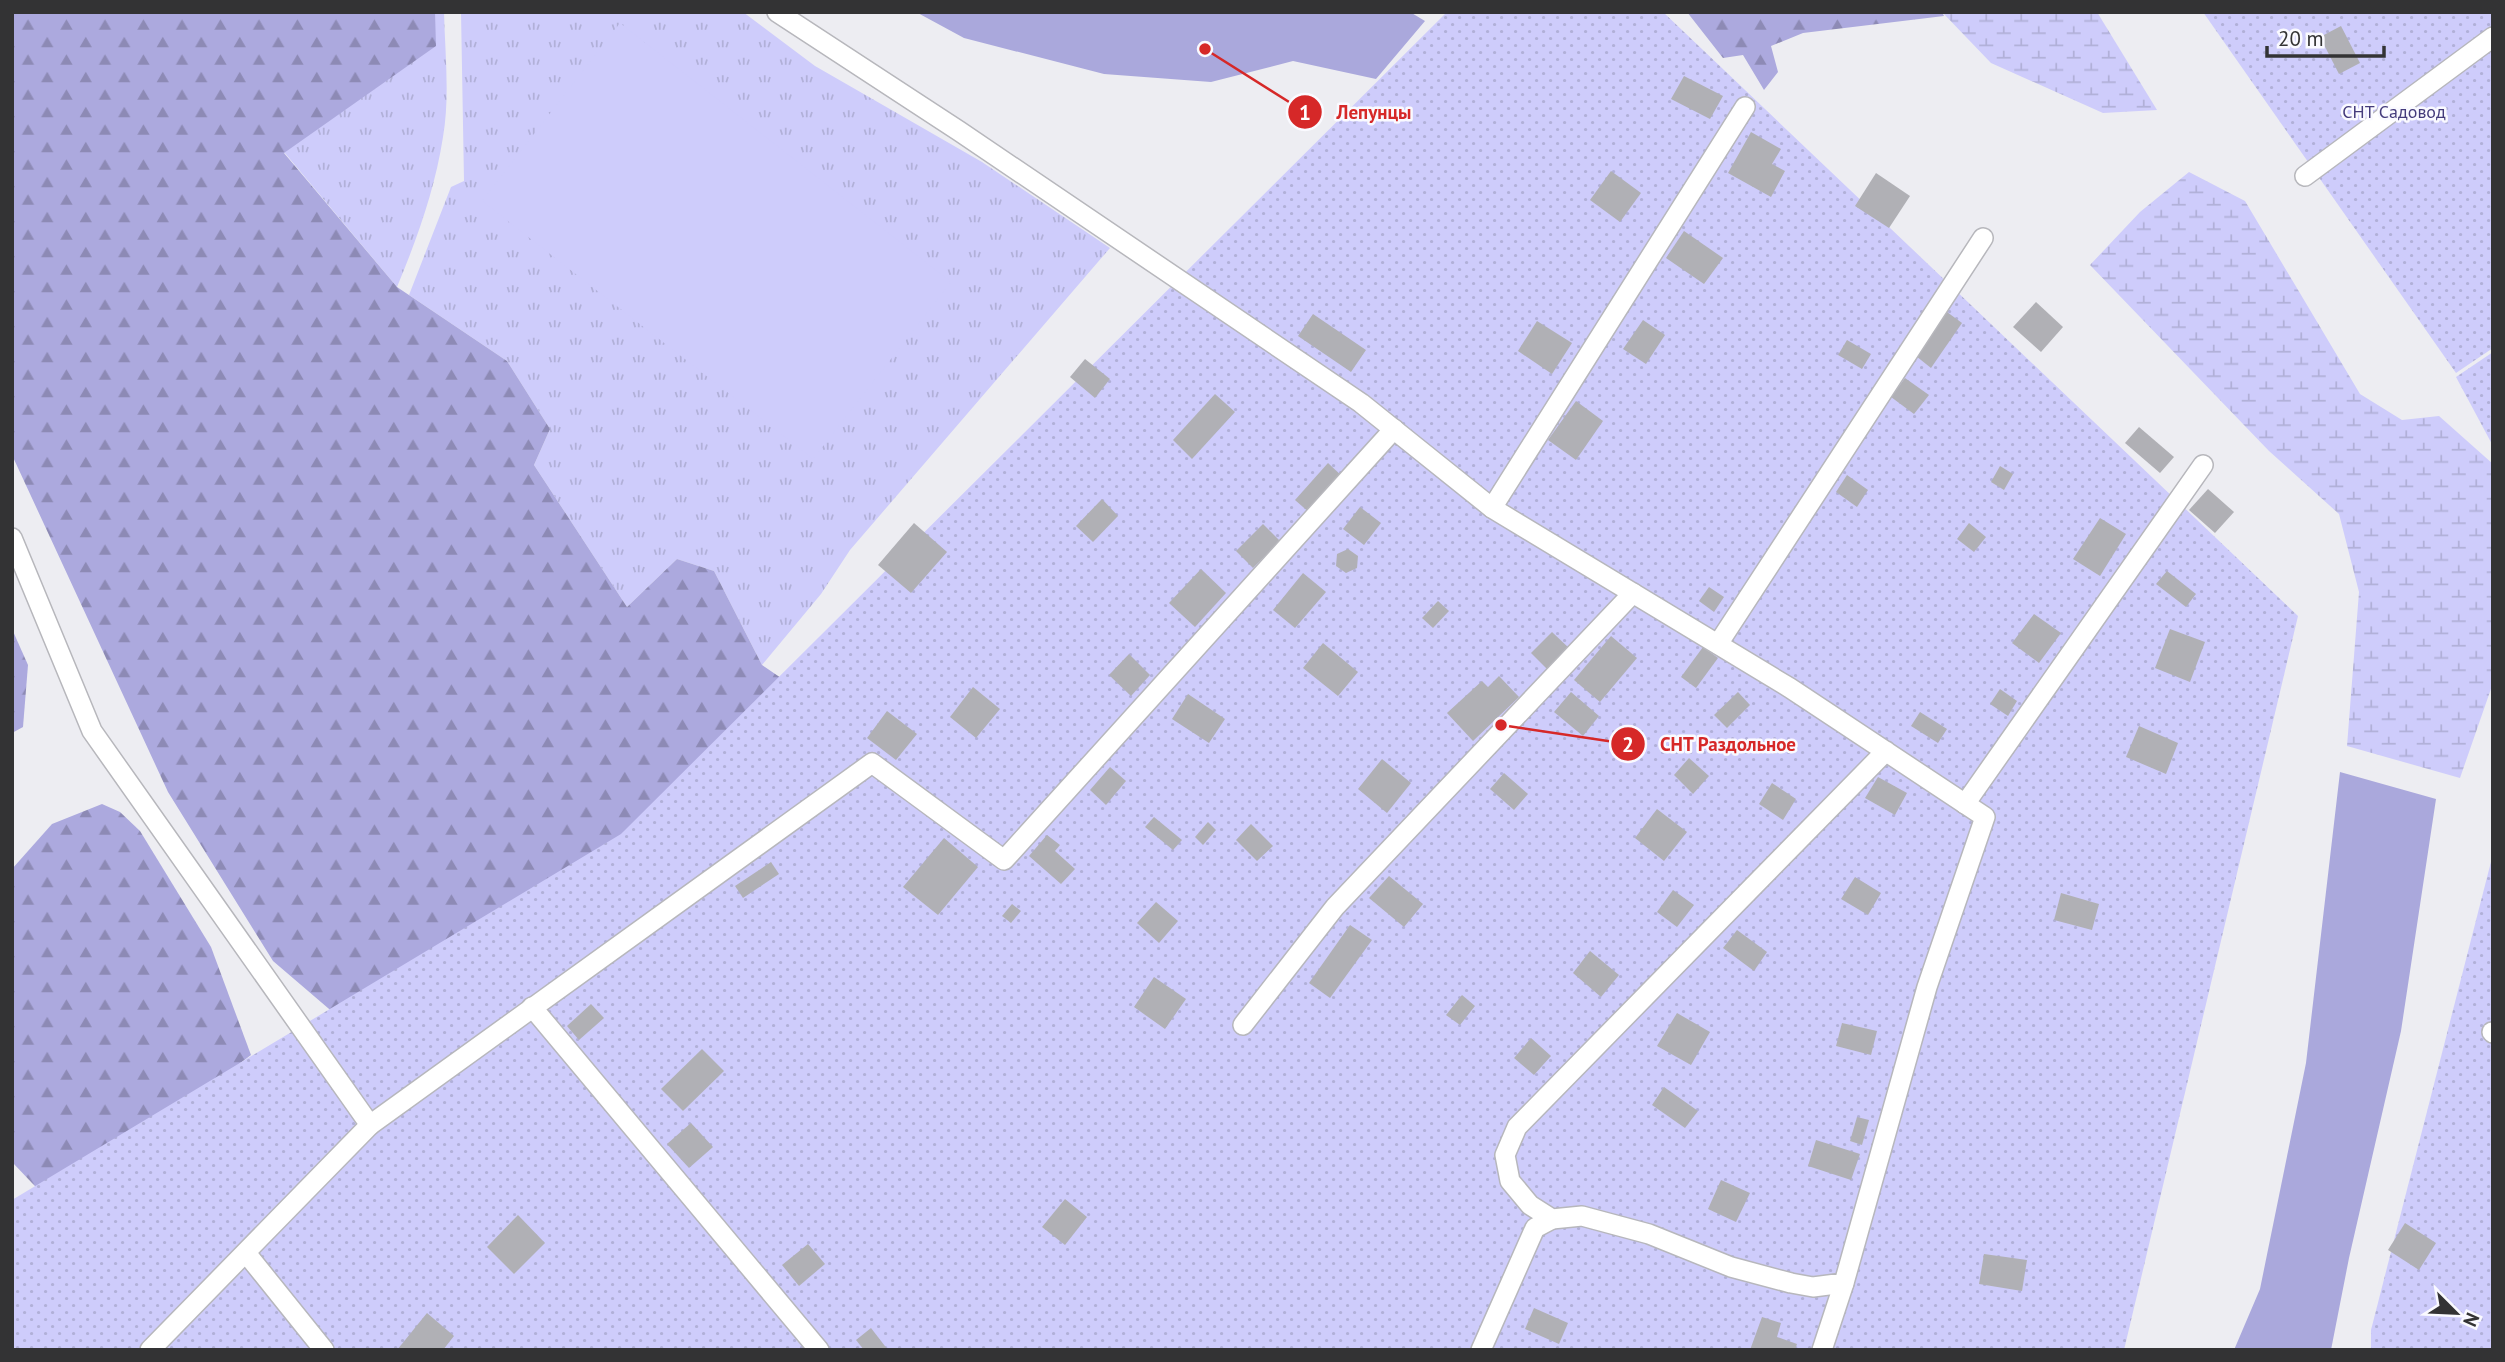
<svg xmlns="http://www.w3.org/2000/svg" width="2505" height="1362" font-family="'PT Sans',sans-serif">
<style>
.grass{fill:url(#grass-tufts)}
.forest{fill:url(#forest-firs)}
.wetland{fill:url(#wetland-marsh)}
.garden{fill:url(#garden-dots)}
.pitch{fill:#ceccfb}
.water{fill:#aaa8dc}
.building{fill:#b0b0b5}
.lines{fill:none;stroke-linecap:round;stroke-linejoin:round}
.lane-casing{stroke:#b7b7bc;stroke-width:22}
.lane{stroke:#fff;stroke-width:19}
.labels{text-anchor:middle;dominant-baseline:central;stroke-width:5;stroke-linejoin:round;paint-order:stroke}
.park-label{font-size:18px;fill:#443b7b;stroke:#fafaff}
.leader{fill:none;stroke:#d62828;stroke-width:2.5}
.callout-dot{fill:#d62828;stroke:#fafaff;stroke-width:2.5}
.mark-label{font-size:21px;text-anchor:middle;font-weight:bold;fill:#fff}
.callout-label{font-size:19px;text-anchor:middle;font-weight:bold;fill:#d62828;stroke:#fafaff;stroke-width:5;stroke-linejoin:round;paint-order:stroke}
</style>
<defs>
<pattern id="grass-tufts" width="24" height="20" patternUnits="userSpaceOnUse" patternTransform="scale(1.75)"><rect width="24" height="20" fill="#ceccfb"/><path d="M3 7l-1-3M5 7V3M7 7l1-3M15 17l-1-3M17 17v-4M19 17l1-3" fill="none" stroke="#b1b0d8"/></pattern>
<pattern id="forest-firs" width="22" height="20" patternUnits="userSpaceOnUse" patternTransform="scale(1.75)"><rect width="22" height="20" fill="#aca9de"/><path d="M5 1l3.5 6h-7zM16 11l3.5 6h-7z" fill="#8d8ab5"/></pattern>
<pattern id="wetland-marsh" width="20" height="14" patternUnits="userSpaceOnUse" patternTransform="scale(1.75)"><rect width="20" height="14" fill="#ceccfb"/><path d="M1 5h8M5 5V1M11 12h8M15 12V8" fill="none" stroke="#b1b0d8"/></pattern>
<pattern id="garden-dots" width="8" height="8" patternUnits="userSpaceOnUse" patternTransform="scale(1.75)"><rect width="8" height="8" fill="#ceccfb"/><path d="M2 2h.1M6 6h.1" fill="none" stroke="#b1b0d8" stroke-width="1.8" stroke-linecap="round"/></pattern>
</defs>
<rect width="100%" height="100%" fill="#ededf2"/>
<g class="grass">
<path d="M435,12h9c1,41 6,85 -1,125 -8,52 -26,102 -46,150l-113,-135 151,-106z"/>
<polygon points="461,12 743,12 815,66 982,162 1110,248 850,550 821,594 762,665 714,571 677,559 627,607 534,465 550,429 507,361 409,295 451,187 464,181"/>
</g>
<g class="forest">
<polygon points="12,12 435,12 436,46 284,153 397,287 507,361 550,429 534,465 627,607 677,559 714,571 762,665 803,693 384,1056 273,961 168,792 12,455"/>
<polygon points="1687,12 1942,12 1944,16 1803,33 1771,46 1778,72 1764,90 1743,55 1723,58"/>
<polygon points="12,629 28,665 23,727 12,733"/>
<polygon points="102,804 120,812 140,831 211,947 251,1055 53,1205 12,1162 12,869 52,824"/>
</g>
<g class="wetland">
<polygon points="1942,12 2097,12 2157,110 2103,113 1991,63"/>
<polygon points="2189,172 2245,201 2360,394 2402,420 2439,416 2493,464 2493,683 2460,778 2347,746 2359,592 2339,514 2269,451 2090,265 2140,212"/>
</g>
<g class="garden">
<polygon points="1447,12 1663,12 2298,616 2124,1350 12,1350 12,1200 621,834"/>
<polygon points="2203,12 2493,12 2493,348 2456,373"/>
<polygon points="2493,352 2493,446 2456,377"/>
<polygon points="2493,854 2493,1350 2371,1350 2371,1330"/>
</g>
<polygon class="pitch" points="620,23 951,282 813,459 482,201"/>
<g class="water">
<polygon points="916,12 1410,12 1425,21 1376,79 1293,61 1211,82 1104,74 964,38"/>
<polygon points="2340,772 2436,799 2401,1031 2349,1258 2331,1350 2234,1350 2260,1289 2306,1063"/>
</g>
<g class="building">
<polygon points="2341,26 2360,63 2339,74 2320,37"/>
<polygon points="1684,76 1723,96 1710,119 1671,99"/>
<polygon points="1751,132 1781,149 1772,164 1785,171 1771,197 1728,173"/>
<polygon points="1611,171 1641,193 1620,222 1590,200"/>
<polygon points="1876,173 1910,196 1889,228 1855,206"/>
<polygon points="1684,231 1723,258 1704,284 1666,258"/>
<polygon points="2036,302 2063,327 2041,352 2013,327"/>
<polygon points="1947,312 1962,323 1931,368 1916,356"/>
<polygon points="1313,314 1366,350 1351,372 1298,336"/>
<polygon points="1643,320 1665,335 1646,364 1623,349"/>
<polygon points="1537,321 1572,343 1552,374 1518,351"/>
<polygon points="1847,340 1871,354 1862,369 1838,355"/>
<polygon points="1085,359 1110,379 1095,398 1070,377"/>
<polygon points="1905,378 1929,395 1914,414 1891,397"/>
<polygon points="1215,394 1235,412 1192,459 1173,440"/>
<polygon points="1576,401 1603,421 1576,460 1548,440"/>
<polygon points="2139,427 2174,457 2160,473 2125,443"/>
<polygon points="1328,463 1344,478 1311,514 1295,500"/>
<polygon points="2000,466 2013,474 2004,490 1991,482"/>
<polygon points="1847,475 1868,490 1857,507 1836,492"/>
<polygon points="2208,489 2234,512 2215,533 2189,510"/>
<polygon points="1102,499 1118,516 1093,542 1076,526"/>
<polygon points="1360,507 1381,523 1364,545 1343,529"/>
<polygon points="2100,518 2126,534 2100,576 2073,559"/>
<polygon points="914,523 947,552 911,593 878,565"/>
<polygon points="1969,523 1986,537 1974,552 1957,539"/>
<polygon points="1263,524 1280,541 1253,568 1236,551"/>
<polygon points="1348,549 1358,556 1357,568 1346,573 1336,566 1337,554"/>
<polygon points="1201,569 1226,593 1195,627 1169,603"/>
<polygon points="2167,571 2196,594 2186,607 2156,584"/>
<polygon points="1303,573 1326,592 1295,628 1273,610"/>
<polygon points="1709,587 1724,597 1714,612 1699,601"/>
<polygon points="1438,601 1449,611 1433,628 1422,618"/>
<polygon points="2034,614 2061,633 2039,663 2012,643"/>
<polygon points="2170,629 2205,642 2190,682 2155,668"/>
<polygon points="1552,632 1570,649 1548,670 1531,653"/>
<polygon points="1611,636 1637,658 1600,702 1574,680"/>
<polygon points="1323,643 1358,672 1338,696 1303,668"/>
<polygon points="1703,647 1718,658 1696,688 1681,677"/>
<polygon points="1129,654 1150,675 1131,696 1109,675"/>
<polygon points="1499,676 1519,697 1473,741 1447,713 1482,681 1488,687"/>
<polygon points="973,687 1000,709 976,738 950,717"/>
<polygon points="2000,689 2017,701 2008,716 1990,704"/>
<polygon points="1571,692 1599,716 1583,736 1554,712"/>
<polygon points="1738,692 1750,705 1727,728 1714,715"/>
<polygon points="1188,694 1225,719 1209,743 1172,719"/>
<polygon points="887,711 917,734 896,760 867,738"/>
<polygon points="1920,712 1947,729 1938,743 1911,726"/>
<polygon points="2139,726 2178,743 2166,774 2126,757"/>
<polygon points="1689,758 1709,776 1693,794 1674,775"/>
<polygon points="1382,759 1411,783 1387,813 1358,789"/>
<polygon points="1110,767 1126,781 1106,805 1090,790"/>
<polygon points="1504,773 1528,794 1514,810 1490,789"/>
<polygon points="1878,777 1907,793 1895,815 1865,798"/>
<polygon points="1772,783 1796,799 1783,820 1759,804"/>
<polygon points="1657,809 1687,832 1664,861 1635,838"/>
<polygon points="1154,817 1182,840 1173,850 1145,827"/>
<polygon points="1208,822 1216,830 1203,845 1195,837"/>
<polygon points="1251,824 1273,846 1257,861 1236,840"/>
<polygon points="1047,835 1060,845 1055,851 1075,869 1061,884 1029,856"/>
<polygon points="944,838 978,867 938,915 903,887"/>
<polygon points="771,862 779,874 743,898 735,886"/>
<polygon points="1389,876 1423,904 1404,927 1369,898"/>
<polygon points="1855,877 1881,893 1868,915 1841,899"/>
<polygon points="1673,890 1694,905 1677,927 1657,912"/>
<polygon points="2061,893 2099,904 2092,930 2054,920"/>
<polygon points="1156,902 1178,921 1159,943 1137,923"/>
<polygon points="1012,904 1021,911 1011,923 1002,916"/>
<polygon points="1350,925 1372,940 1330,998 1309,983"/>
<polygon points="1737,930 1767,952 1754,971 1723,948"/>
<polygon points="1590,951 1619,975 1601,997 1573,973"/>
<polygon points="1154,977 1186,999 1165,1029 1134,1007"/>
<polygon points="1462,995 1475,1006 1460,1025 1446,1015"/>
<polygon points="591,1004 604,1018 579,1040 567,1026"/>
<polygon points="1677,1013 1710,1032 1691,1065 1657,1046"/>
<polygon points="1842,1023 1877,1031 1871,1055 1836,1046"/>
<polygon points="1531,1038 1551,1056 1534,1075 1514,1058"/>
<polygon points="702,1049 724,1071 683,1111 661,1089"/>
<polygon points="1664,1087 1698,1111 1685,1128 1652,1105"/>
<polygon points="1857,1117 1869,1120 1862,1145 1850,1141"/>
<polygon points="691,1123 713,1147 689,1168 667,1144"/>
<polygon points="1816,1140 1860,1154 1851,1180 1808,1166"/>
<polygon points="1721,1180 1750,1193 1736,1222 1708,1209"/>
<polygon points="1065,1199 1087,1217 1065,1245 1042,1227"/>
<polygon points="518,1215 545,1243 514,1274 487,1247"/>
<polygon points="2405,1223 2436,1243 2419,1270 2388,1250"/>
<polygon points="808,1244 825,1264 799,1286 782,1265"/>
<polygon points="1984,1254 2027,1260 2022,1291 1979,1284"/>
<polygon points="1534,1308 1568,1323 1559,1344 1525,1329"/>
<polygon points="427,1313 454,1336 443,1350 397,1350"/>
<polygon points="1762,1317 1781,1323 1777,1337 1797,1344 1795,1350 1750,1350"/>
<polygon points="871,1328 888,1350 864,1350 856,1340"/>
</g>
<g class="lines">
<defs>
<g id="lane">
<polyline points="777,12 959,131 1361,403 1492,508 1790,688 1985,817 1927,987 1844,1283 1813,1287 1791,1283 1731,1267 1649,1234 1582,1216 1552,1219 1530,1205 1510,1181 1505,1155 1517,1127 1886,751"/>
<polyline points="2305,176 2493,37"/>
<polyline points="1492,508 1745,107"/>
<polyline points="12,538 92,731 370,1125 150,1350"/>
<polyline points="1718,644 1983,238"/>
<polyline points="1965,804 2203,465"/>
<polyline points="532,1007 819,1350"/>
<polyline points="1243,1025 1335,907 1633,593"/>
<polyline points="2492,1032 2493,1033"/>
<polyline points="370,1125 872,763 1004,860 1394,429"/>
<polyline points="246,1253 324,1350"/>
<polyline points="1481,1350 1535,1228 1552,1219"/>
<polyline points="1822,1350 1844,1283"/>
</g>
</defs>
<use href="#lane" class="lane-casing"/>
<use href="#lane" class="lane"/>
</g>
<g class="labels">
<g class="park-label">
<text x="2394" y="111">СНТ Садовод</text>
</g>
</g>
<path class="leader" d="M1205 49L1305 112M1501 725L1628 744"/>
<g class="callout-dot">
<circle cx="1205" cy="49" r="7"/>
<circle cx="1501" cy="725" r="7"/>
<circle cx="1305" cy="112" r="18"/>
<circle cx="1628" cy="744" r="18"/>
</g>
<g class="mark-label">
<text x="1305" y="120">1</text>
<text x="1628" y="752">2</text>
</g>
<g class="callout-label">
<text x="1374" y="119">Лепунцы</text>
<text x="1728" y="751">СНТ Раздольное</text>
</g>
<rect width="2505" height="1362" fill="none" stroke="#333334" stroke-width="28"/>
<g transform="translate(2456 1313) rotate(114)" stroke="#fafaff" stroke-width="5" paint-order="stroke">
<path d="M0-5L12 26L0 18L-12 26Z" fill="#333334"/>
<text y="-10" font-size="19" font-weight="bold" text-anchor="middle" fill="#333334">N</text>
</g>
<path d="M2267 46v10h117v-10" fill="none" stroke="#333334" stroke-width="3.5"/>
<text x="2278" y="46" font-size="21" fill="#333334" stroke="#fafaff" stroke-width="5" paint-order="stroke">20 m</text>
</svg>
